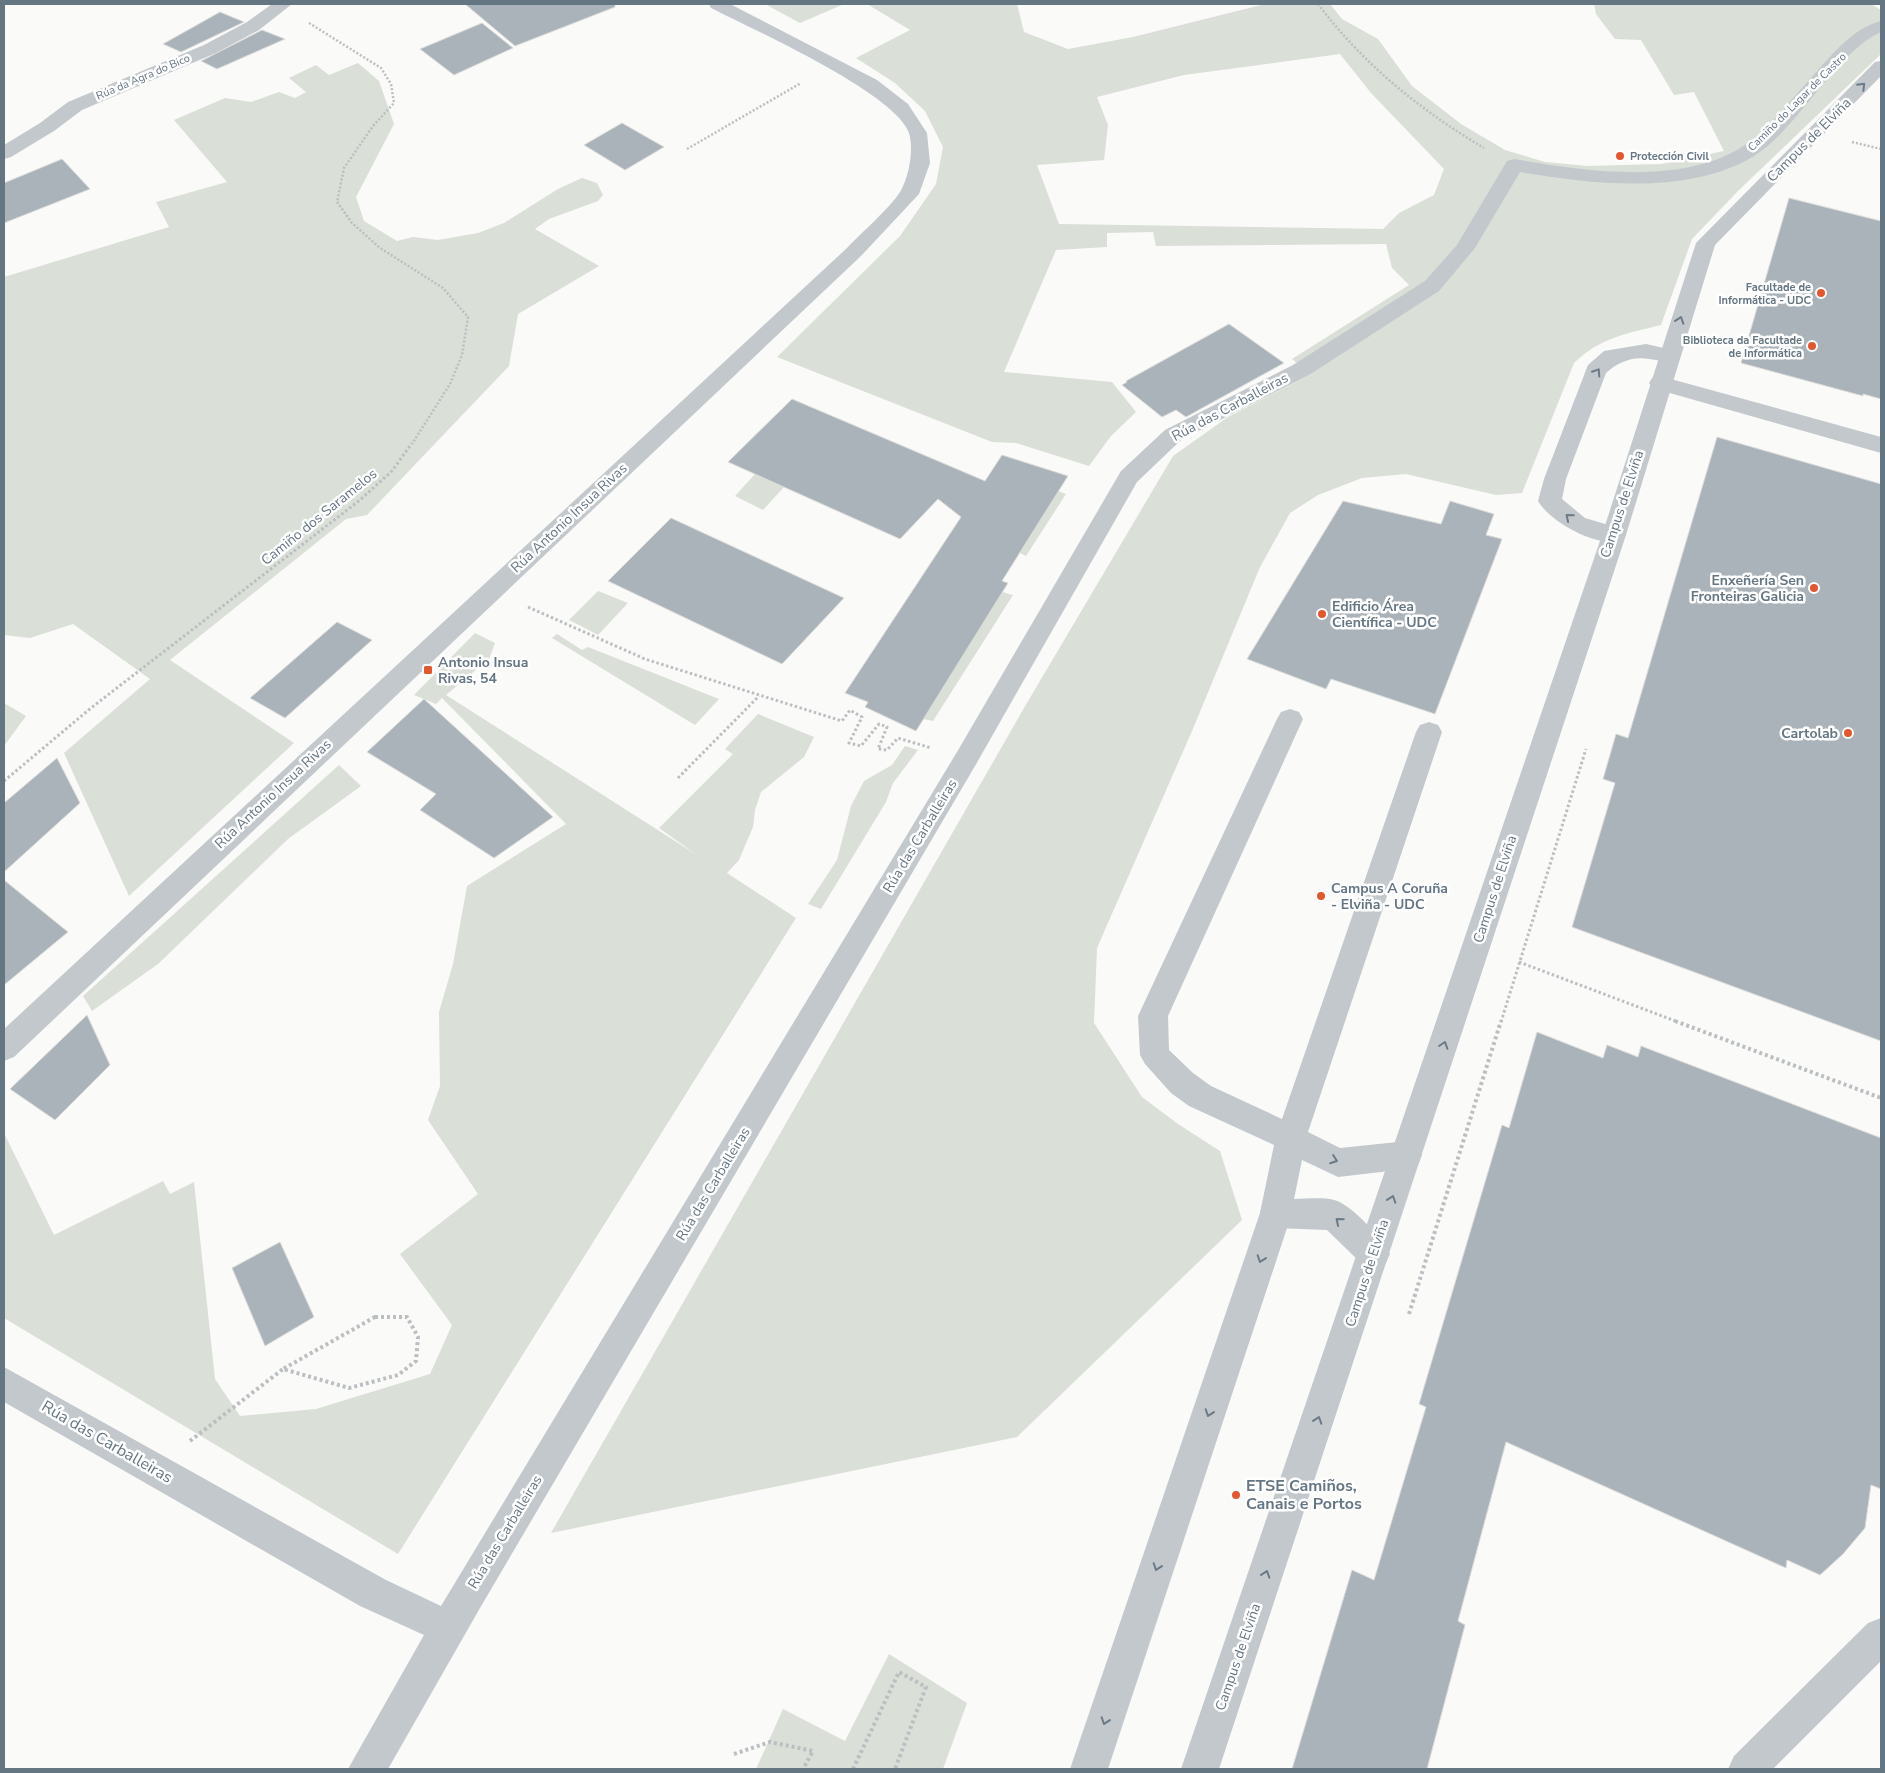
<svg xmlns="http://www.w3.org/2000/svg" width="1885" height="1773" font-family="'Nunito Sans',sans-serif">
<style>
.green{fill:#dadfd7;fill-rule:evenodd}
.building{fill:#aab3b9;stroke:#dcdcda}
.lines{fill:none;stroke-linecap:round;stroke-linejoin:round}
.path-far2{stroke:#bbbfc2;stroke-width:2.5;stroke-dasharray:2 2;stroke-linecap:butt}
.path-far1{stroke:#bbbfc2;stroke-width:3;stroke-dasharray:2.5 2.5;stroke-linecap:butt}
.path{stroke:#bbbfc2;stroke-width:4;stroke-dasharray:3 3;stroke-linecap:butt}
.service{fill:#c3c8cc;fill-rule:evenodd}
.pedestrian{fill:#c3c8cc;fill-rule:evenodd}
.minor{fill:#c3c8cc;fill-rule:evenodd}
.oneway{stroke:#6a7a87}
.poi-dot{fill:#e4572e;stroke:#fff;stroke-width:2}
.labels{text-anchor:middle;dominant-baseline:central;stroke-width:5;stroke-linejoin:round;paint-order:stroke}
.far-street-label{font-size:11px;fill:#657683;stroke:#fff}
.far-poi-label{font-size:11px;font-weight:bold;fill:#657683;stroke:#fff;text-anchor:end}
.street-label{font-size:14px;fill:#657683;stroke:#fff}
.poi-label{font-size:14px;font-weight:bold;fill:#657683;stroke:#fff;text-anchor:start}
.near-street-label{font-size:16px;fill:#657683;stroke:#fff}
.near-poi-label{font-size:16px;font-weight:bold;fill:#657683;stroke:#fff;text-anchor:start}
</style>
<rect width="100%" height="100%" fill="#fafaf8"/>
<g class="green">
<polygon points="765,4 844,4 800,23"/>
<path d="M867,4h150l7,28 44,17 65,-12 132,-33h65l12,15 36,20 34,47 49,38 44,26 40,12 43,4 73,-2 63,-13 -30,-59 -20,3 -33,-55 -26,-1 -19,-25 -2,-10h277l10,6v44l-143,137 -46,48 -31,86c-35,9 -60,12 -87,38l-52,130 -26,2 -90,-21 -44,4 -44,17 -28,18 -30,54 -68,164 -95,217 -3,75 48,74 36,27 42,27 22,69 -225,217 -466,96 473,-825 149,-252 55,-39 83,-43 -19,-15 117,-74 -17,-17 -6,-24 -230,2 -3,-14 -46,1v14l-51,3 -52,122 108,10 24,30 -25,24 -22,30 -73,-23 -24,-1 -215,-85 123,-121 36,-52 7,-37 -18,-36 -30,-28 -39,-25 54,-28zM1340,54l31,39 73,76 -10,26 -35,18 -16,16 -324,-5 -22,-59 67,-5 4,-35 -11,-28 87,-22z"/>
<polygon points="358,63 379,81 394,124 356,197 364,221 397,241 413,237 438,240 478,233 504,223 558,189 582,178 597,183 603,195 598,201 549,219 535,229 599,266 518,314 509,366 367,515 346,519 170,660 294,743 129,896 64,753 150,679 73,624 30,638 4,635 4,277 169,227 156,202 227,182 174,120 225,98 251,102 279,92 295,98 306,92 289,78 316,65 329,75"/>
<polygon points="755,474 784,487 763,510 735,496"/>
<polygon points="1058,491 1066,494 1026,556 1020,553"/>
<polygon points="598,591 628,603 598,635 569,620"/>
<polygon points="1002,592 1013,595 933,721 923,719"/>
<polygon points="475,633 495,643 489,659 446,695 697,855 659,828 733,754 725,749 758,714 814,737 804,757 761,792 755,810 753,827 739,860 727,873 796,918 398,1554 4,1318 4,1133 54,1235 163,1181 170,1194 194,1182 215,1379 240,1416 316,1409 430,1374 452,1325 400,1254 478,1194 428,1120 440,1086 439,1012 453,964 467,886 566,824 442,698 436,704 414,695"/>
<polygon points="557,634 582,650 588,647 719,699 695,725 552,638"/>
<polygon points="4,703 26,716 4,746"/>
<polygon points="905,746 918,750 893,783 886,802 821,909 808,904 837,860 851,806 864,781 892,765"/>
<polygon points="339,765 361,786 288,839 158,964 92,1011 83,996"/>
<polygon points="889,1654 967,1703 943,1769 756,1769 783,1709 845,1741"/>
</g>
<g class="building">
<polygon points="465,4 615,4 615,7 515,46"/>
<polygon points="220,12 244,22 181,52 163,44"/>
<polygon points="482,23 513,48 454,75 420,49"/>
<polygon points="262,30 285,39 217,69 201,61"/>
<polygon points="622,123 664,147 625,170 584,145"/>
<polygon points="62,159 90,189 4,223 4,183"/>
<polygon points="1789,198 1881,221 1881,399 1863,394 1863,396 1741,363"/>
<polygon points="1229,324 1284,363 1186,417 1176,410 1162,417 1122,385 1127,382 1126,381"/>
<polygon points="792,399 985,481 1002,455 1068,476 1002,581 1008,583 916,731 865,707 868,702 845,693 961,517 938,499 900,539 728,462"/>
<polygon points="1717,437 1881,484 1881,1041 1572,927 1615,783 1603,779 1616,734 1628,738"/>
<polygon points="1343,501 1441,524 1450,501 1494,514 1486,535 1502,539 1435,714 1331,679 1326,689 1247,659"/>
<polygon points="671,518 844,598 782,664 608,581"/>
<polygon points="337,622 372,640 285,718 250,698"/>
<polygon points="424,699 481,751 553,817 494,858 420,810 436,794 367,752"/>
<polygon points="57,758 80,803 4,872 4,803"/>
<polygon points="4,880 68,932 4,985"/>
<polygon points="87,1015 110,1065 55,1120 10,1089"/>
<polygon points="1537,1032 1603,1058 1607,1045 1638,1057 1641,1046 1881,1138 1881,1489 1871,1485 1865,1528 1843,1554 1820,1575 1787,1560 1786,1568 1506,1442 1458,1621 1465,1625 1427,1769 1292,1769 1352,1570 1374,1580 1426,1407 1419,1404 1502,1125 1509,1128"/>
<polygon points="280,1242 314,1317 265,1346 232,1268"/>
</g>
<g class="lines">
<g class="path-far2">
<path d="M1318,4c45,60 102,106 166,144"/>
<polyline points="309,23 381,68 391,84 394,103 373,126 344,168 337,202 352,223 380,248 443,288 468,317 462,355 450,384 412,444"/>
<polyline points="1852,142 1881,149"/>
<polyline points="687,149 801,83"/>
</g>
<g class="path-far1">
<polyline points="528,607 645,659 842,721 850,710 862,717 849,743 861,746 879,724 887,727 878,749 887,750 898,738 931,748"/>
<polyline points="678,778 759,696"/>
<polyline points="4,781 91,708 360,500 392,471 412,443"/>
<polyline points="1519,962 1678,1022"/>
<polyline points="1501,1022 1586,749"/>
</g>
<g class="path">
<polyline points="1675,1021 1881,1098"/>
<polyline points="1409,1314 1501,1021"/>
<polygon points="375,1317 407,1317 418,1337 416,1361 398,1375 349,1388 283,1369"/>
<polyline points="190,1441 283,1369"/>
<polyline points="734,1754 770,1742 813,1751 803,1769"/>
<polyline points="853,1769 899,1672 926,1687 895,1769"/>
</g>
<g class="service">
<path d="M1646,344l31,7 3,5 -3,5c-10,3 -18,-1 -28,-2 -17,-3 -32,4 -43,14l-40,106 -4,20 23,19 37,11 4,6 -4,6c-24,7 -71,-18 -84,-40l6,-22 44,-114 16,-14z"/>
<path d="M1290,709l9,3 4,7 -135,297 1,34 24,23 18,13 71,33 134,-387 4,-7 9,-3 9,3 4,7 -134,400 32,16 67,-7 11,4 4,10 -4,10 -11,4 -69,8 -36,-17 -8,39c13,0 28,-2 40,1 17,4 49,39 56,54l-5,11 -11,4 -11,-4 -36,-35 -51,-2 -11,-4 -5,-11 14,-68 -85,-39 -18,-13 -26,-29 -5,-9 -2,-39 139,-297 4,-7z"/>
</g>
<polygon class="pedestrian" points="1660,376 1881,437 1881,453 1652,388 1649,383 1652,378"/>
<g class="minor">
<polygon points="272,4 292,4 259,30 216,53 82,110 54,131 11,157 4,159 4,145 40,123 68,102 204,45 247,22"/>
<path d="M709,4h21l147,76 31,24 19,29 3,30 -11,31 -58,62 -847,801 -10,4v-32l843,-781c14,-15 43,-40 53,-56 9,-15 14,-42 9,-59 -14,-40 -157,-104 -198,-125z"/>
<path d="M1881,21v11c-29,12 -60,56 -81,80 -14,16 -28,33 -46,44 -65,40 -163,28 -234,16l-45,76 -36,43 -130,84 -128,65 -44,42 -162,284 -495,842 -92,161h-40l76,-134 -64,-29 -356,-204v-35l382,213 55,26 516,-854 164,-281 44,-41 128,-65 132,-84 32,-36 50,-84 7,-2c67,12 167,27 228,-12 26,-16 46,-44 67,-67 21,-22 41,-51 72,-59z"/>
<polygon points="1881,61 1881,76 1715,245 1626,535 1219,1769 1181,1769 1602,535 1696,243 1875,62"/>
<polygon points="1276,1198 1287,1202 1292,1213 1108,1769 1070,1769 1260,1213 1265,1202"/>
<polygon points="1881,1618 1881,1661 1773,1769 1728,1769 1734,1756 1868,1623"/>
</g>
</g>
<defs><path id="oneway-chevron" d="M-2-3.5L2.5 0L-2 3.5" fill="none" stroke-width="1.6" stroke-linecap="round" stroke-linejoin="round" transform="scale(1.25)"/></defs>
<g class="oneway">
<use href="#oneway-chevron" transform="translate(1862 86) rotate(-45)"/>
<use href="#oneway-chevron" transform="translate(1680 320) rotate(-71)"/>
<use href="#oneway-chevron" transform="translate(1597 372) rotate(-57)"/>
<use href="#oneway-chevron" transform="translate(1569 517) rotate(-140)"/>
<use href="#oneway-chevron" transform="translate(1444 1045) rotate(-72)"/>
<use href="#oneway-chevron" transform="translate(1334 1160) rotate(20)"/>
<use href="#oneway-chevron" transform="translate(1392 1199) rotate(-71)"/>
<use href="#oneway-chevron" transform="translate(1339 1221) rotate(-140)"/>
<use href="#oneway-chevron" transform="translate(1261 1259) rotate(109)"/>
<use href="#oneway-chevron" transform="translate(1209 1413) rotate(109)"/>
<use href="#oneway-chevron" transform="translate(1318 1420) rotate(-71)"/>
<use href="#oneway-chevron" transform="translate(1157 1567) rotate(109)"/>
<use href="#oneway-chevron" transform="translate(1266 1574) rotate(-71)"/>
<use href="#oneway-chevron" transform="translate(1105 1721) rotate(109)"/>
</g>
<g class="poi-dot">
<circle cx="1620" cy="156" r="5"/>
<circle cx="1821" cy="293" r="5"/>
<circle cx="1812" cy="346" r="5"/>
<circle cx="1814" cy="588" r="5"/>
<circle cx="1322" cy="614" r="5"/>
<rect x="423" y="665" width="10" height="10" rx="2.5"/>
<circle cx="1848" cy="733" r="5"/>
<circle cx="1321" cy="896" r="5"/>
<circle cx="1236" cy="1495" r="5"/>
</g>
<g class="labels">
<g class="far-street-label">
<text transform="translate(143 77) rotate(-23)">Rúa da Agra do Bico</text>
<text transform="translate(1797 102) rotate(-45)">Camiño do Lagar de Castro</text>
</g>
<g class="far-poi-label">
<text x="1630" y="156" text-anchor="start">Protección Civil</text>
<text x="1811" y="287">Facultade de<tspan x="1811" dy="13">Informática - UDC</tspan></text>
<text x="1802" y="340">Biblioteca da Facultade<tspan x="1802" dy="13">de Informática</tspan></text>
</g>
<g class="street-label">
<text transform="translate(1809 140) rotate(-45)">Campus de Elviña</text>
<text transform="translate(1230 407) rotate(-28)">Rúa das Carballeiras</text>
<text transform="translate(1622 504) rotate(-72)">Campus de Elviña</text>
<text transform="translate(319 517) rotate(-39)">Camiño dos Saramelos</text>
<text transform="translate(569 518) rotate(-43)">Rúa Antonio Insua Rivas</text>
<text transform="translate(273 794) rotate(-43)">Rúa Antonio Insua Rivas</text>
<text transform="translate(920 836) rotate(-59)">Rúa das Carballeiras</text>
<text transform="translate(1495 889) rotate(-72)">Campus de Elviña</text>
<text transform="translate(713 1184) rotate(-59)">Rúa das Carballeiras</text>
<text transform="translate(1367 1273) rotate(-72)">Campus de Elviña</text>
<text transform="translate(505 1532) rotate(-59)">Rúa das Carballeiras</text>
<text transform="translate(1238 1657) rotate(-71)">Campus de Elviña</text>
</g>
<g class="poi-label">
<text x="1804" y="580" text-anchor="end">Enxeñería Sen<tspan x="1804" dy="16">Fronteiras Galicia</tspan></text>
<text x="1332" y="606">Edificio Área<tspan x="1332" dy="16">Científica - UDC</tspan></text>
<text x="438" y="662">Antonio Insua<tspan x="438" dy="16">Rivas, 54</tspan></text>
<text x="1838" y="733" text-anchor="end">Cartolab</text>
<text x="1331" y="888">Campus A Coruña<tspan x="1331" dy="16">- Elviña - UDC</tspan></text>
</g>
<g class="near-street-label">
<text transform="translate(107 1442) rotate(30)">Rúa das Carballeiras</text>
</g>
<g class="near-poi-label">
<text x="1246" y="1486">ETSE Camiños,<tspan x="1246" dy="18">Canais e Portos</tspan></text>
</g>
</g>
<rect width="1885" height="1773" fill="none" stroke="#657683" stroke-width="10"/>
</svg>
